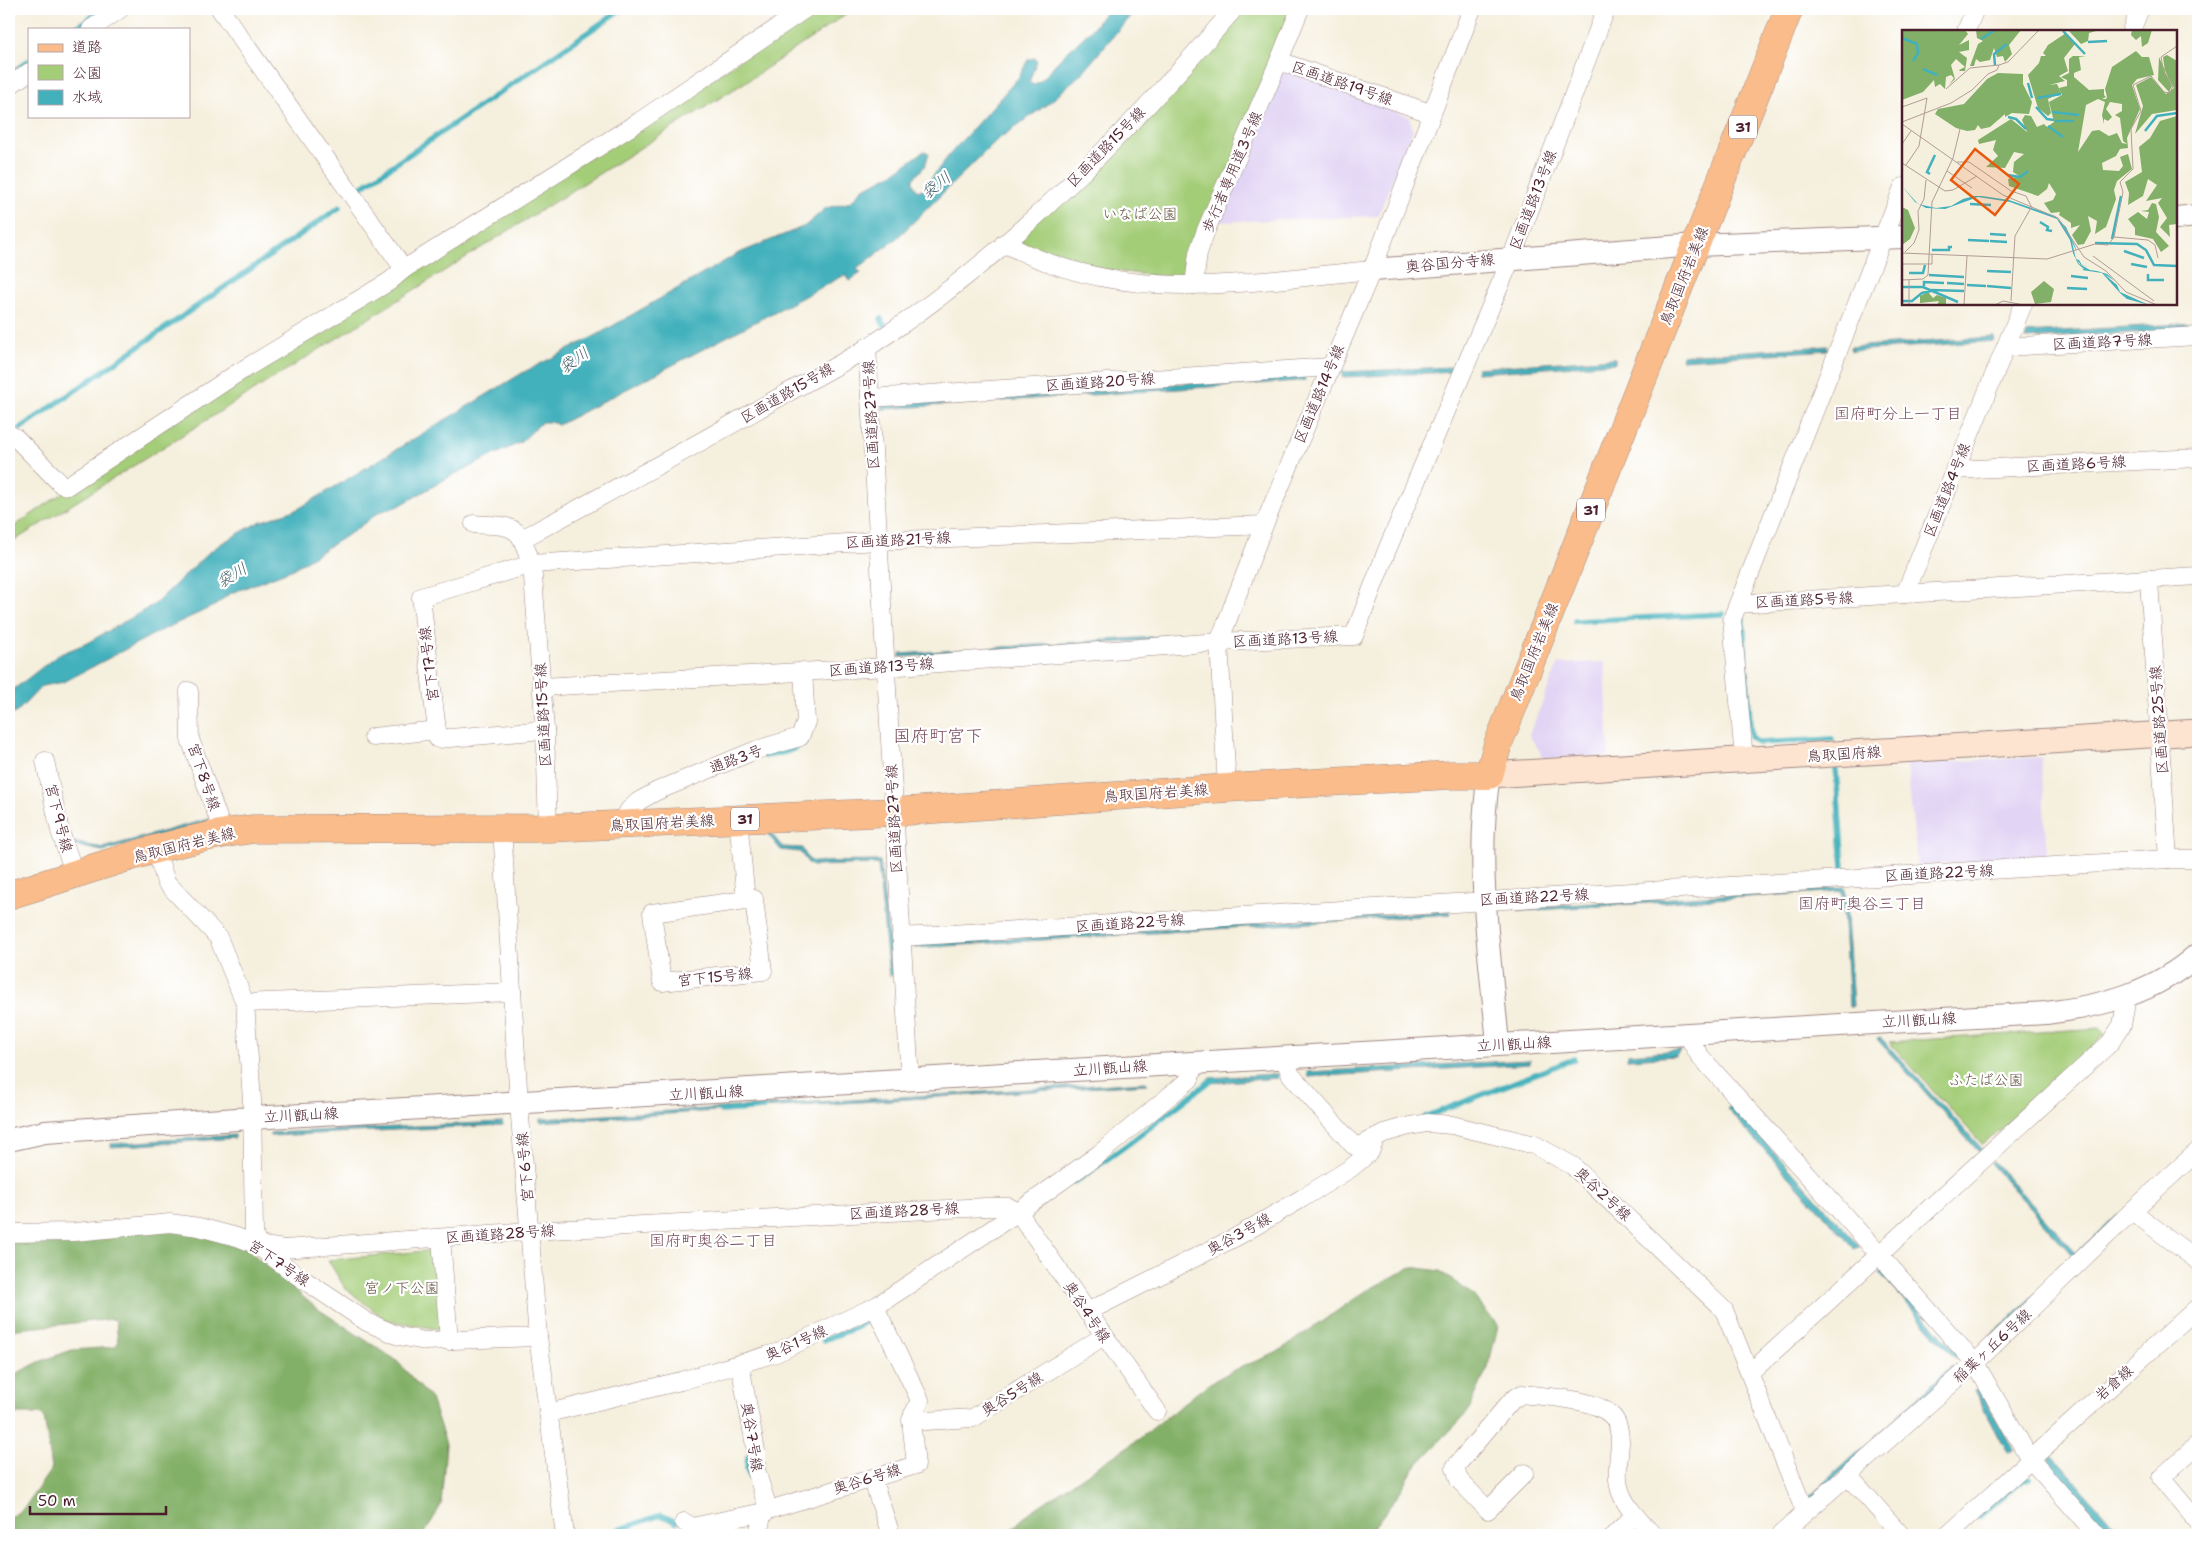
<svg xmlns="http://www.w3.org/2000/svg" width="2207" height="1544" font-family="'Shantell Sans','Klee One',sans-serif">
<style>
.built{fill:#e1d4f4}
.green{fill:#a4cd78;stroke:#777652}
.forest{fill:#83b068;stroke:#66684a}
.water{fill:#42b1bc;stroke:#466874}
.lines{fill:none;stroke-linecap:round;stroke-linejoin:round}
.stream{stroke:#42b1bc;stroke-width:5.5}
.minor-casing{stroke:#a08784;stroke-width:19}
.tertiary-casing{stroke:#a08784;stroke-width:24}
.secondary-casing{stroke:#a08784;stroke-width:27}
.primary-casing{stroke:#a08784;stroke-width:29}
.minor{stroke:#fff;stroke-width:18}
.tertiary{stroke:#fff;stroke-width:22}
.secondary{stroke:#fde4d0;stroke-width:25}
.primary{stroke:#f9bc8a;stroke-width:28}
.labels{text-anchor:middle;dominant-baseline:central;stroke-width:4.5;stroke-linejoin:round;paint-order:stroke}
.shield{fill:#fff;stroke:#80626b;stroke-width:1}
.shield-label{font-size:14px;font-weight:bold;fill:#4a1f2b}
.street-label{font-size:15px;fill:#4a1f2b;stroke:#fff}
.park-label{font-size:15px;fill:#655342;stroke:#fff}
.water-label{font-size:16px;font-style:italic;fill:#46616c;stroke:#fff}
.neighbourhood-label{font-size:16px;fill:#774c5c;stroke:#fff}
.quarter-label{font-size:18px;fill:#774c5c;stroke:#fff}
.inset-river{fill:none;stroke:#42b1bc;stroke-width:2.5}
.inset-road{fill:none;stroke:#b19c96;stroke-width:1}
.view{fill:#e8590c;fill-opacity:0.15;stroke:#e8590c;stroke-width:2.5}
.inset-edge{fill:none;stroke:#4a1f2b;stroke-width:2.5}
</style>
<rect width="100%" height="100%" fill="#fff"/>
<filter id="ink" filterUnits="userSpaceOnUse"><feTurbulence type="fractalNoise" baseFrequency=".02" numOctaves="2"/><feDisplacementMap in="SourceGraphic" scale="10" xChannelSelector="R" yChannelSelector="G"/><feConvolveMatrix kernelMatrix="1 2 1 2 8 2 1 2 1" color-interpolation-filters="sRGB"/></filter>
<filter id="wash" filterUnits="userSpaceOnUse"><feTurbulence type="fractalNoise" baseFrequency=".0096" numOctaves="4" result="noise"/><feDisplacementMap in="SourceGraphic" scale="20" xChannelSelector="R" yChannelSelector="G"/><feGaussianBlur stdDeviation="1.12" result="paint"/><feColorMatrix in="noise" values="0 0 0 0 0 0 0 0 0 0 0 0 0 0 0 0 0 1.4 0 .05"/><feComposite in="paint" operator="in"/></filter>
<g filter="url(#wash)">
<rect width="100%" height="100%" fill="#f5efdd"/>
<g class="built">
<polygon points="1279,68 1409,116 1413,130 1378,216 1216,222"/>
<polygon points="1605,662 1609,756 1545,759 1529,735 1558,664"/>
<polygon points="2041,757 2047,858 1917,865 1907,764"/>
</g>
<g class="green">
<polygon points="815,9 854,9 755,76 9,544 9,530 67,490 718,75"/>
<polygon points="1242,9 1292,9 1190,280 1065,265 1023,243 1020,235"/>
<polygon points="2100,1028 2105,1035 1983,1145 1889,1042"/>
<polygon points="435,1250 442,1330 386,1320 345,1288 328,1260"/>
</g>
<g class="forest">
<polygon points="178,1229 238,1241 315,1307 396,1360 431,1399 446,1444 441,1505 424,1535 9,1535 9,1519 25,1507 52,1468 44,1417 39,1414 10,1414 9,1377 41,1361 72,1350 115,1347 118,1343 116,1321 113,1319 9,1330 9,1237"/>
<polygon points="1411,1267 1440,1271 1472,1294 1498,1326 1488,1367 1468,1412 1414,1468 1399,1494 1368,1535 1005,1535 1030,1512 1139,1439 1208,1384 1234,1370 1276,1353 1366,1291"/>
</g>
<g class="water">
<path d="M1108,9h28l-53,63 -34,31 -52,37 -101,99 -39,30 4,4 -12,8 -4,-6 -287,150 -6,-3h-10l-21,20 -70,34 -52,30 -20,6 -25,19 -63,39 -62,24 -13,11 -60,28 -92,49 -22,4 -25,26 -8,4v-23l49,-38 29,-12 68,-39 53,-51 14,-10 37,-21 39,-13 226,-137 73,-37 140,-81 68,-28 21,-18 25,-6 11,-13 32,-16 30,-22 5,2 -4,13 -12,13v4l4,8 6,-2 27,-35 69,-77 9,-17 6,-2 3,2 -8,22 4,3c13,-5 17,-17 27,-26 18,-17 34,-30 48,-50z"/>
<polygon points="2198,323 2198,329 2025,339 2027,333"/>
<polygon points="1994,337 1994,341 1851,351 1850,347"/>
<polygon points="1828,346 1827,350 1682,360 1683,355"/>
<polygon points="1615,358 1615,363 1477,373 1477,368"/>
<polygon points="1451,367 1451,372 1342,377 1342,372"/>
<polygon points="1304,375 1305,380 1297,381 883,409 882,404"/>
<polygon points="1212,633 1211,636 900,657 900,654"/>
<polygon points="212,818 213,821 103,851 72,845 72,842 103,848"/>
<polygon points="769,830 782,847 802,848 808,859 814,862 880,861 893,975 889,976 878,864 813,866 809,864 800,852 781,850 766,832 761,831"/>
<polygon points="1845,887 1853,1006 1849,1006 1842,891 1519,911 1519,908"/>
<polygon points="1450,911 1451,914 914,948 917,944"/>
<polygon points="1881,1038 1982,1149 1979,1152 1877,1039"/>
<polygon points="1681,1050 1675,1056 1627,1059 1628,1054"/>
<polygon points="1530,1060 1530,1064 1308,1077 1307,1072"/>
<polygon points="1278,1074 1278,1078 1209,1083 1209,1078"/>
<polygon points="1146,1082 1147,1084 540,1122 540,1119"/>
<polygon points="1731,1105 1859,1245 1855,1249 1727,1109"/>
<polygon points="502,1122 503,1125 270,1136 270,1133"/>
<polygon points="235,1135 235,1138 111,1147 111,1144"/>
<polygon points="1993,1161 2076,1253 2118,1214 2120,1216 2080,1252 2072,1264 1985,1344 1983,1342 2070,1263 2074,1257 1991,1164"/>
<polygon points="1884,1270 1959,1355 1955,1358 1880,1273"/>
<polygon points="1952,1366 1955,1370 1809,1502 1807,1499"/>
<polygon points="1979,1388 2013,1449 2007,1453 1974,1390"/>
<polygon points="2051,1454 2123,1535 2112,1535 2048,1464"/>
</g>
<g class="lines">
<g class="stream">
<polyline points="74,29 104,9"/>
<polyline points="9,75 28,61"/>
<polyline points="360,188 622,9"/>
<polyline points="881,319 884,325"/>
<polyline points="21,428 340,207"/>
<polyline points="1743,619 1751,737 1758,743 1832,739"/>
<polyline points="1575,621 1723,614"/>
<path d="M764,756c15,-2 28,-4 40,-14"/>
<polyline points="1836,770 1843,868"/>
<polyline points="721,1111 764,1108"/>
<polyline points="1425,1117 1574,1059"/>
<polyline points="1074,1183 1131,1142 1210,1081 1215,1080"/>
<polyline points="824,1340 855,1328 869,1319"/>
<polyline points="748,1457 747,1469 750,1478"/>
<polyline points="1980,1517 2022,1481 2029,1478"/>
<polyline points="603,1535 661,1515 676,1522"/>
</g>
</g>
</g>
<g filter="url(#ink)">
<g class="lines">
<defs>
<g id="minor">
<polyline points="220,9 404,269"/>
<polyline points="1300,9 1279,61 1430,113"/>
<polyline points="91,29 120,9"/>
<polyline points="1966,31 1975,9"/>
<polyline points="2131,31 2140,9"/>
<polyline points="9,86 29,72"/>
<polyline points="1903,187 1738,604 2198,576"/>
<path d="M1004,243c121,64 238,39 368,27"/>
<polyline points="1194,285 1198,253 1206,230 1279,61"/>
<polyline points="867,347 910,1081"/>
<polyline points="2006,347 2198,336"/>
<polyline points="871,398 1329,367"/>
<polyline points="9,434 16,438 62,485 67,486 236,374 390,281 404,269 640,121 805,9"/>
<polyline points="1954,470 2198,458"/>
<path d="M474,524c18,2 39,-2 48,15"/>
<polyline points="2149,581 2168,859"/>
<polyline points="1905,594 2023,304"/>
<polyline points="1738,604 1732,619 1744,760"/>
<polyline points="542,687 886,667 1219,642 1354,636 1387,550 1511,259 1606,9"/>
<polyline points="189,691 190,739 223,832"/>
<polyline points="545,730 438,739 421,597 532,564 877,541 1264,525"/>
<polyline points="373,737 437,730"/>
<polyline points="45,761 60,831 75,875"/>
<polyline points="1227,788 1219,642 1264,525 1372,270 1472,9"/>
<polyline points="738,819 746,900 754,899 763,971 662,982 652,913 746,900"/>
<polyline points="621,824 629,810 639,801 657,791 756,750 800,737 806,722 803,671"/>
<polyline points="502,828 519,1104 538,1337 565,1535"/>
<path d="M548,828l-3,-98 -13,-166 -10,-25c84,-45 167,-90 249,-137 35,-20 72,-38 105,-60 137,-90 252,-211 358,-333"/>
<polyline points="156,850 166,882 218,937 245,1003"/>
<polyline points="901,937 2168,859 2198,859"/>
<polyline points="512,992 245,1003 252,1100 254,1233 257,1245 284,1249 530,1231 986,1207 1009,1207 1018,1212 1099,1154 1190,1079 1194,1062"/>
<polyline points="1687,1034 1699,1055 1878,1253 1975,1363 2030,1459 2097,1535"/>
<polyline points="1284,1058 1291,1075 1353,1145 1357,1147 1384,1133 1405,1127 1427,1123 1452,1125 1535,1145 1573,1166 1724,1310 1805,1512"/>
<polyline points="2132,1211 2198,1261"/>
<polyline points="9,1233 75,1232 170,1223 199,1227 237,1237 257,1245 295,1274 367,1322 399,1336 425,1341 538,1337"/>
<polyline points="441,1238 449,1341"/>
<polyline points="1087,1312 1238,1236 1301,1199 1351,1168 1370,1152 1376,1137"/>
<polyline points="740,1365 756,1451 756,1470 768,1509 762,1516 758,1535"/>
<polyline points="1750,1373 2110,1043 2122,1025 2127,997"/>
<polyline points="548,1413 681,1381 776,1353 878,1305 1018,1212 1157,1411"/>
<polyline points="913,1414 925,1421 973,1418 1104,1336"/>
<polyline points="2198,1444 2161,1478 2198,1522"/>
<path d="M1525,1473l-37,37 -29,-30 -4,-13 57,-67 10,-6c23,3 72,4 89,21 8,7 9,18 9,28 -1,15 -5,35 1,50 6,16 21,30 32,42"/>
<polyline points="1848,1475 1901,1535"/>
<polyline points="872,1478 891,1535"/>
<polyline points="684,1522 692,1527 759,1513 916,1465 911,1420 920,1400 875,1307"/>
<polyline points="1614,1535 1635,1515"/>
<polyline points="1780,1535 1975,1363 2132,1211 2198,1151"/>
<polyline points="1948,1535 2198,1307"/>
</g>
<g id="tertiary">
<polyline points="2176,218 2198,216"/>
<polyline points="1372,270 1696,245 1903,237"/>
<path d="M1489,775c-14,89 1,180 9,269"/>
<path d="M9,1140l36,-8 207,-14 1794,-105c56,-7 109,-20 152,-59"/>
</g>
<polyline id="secondary" points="1489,775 2198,732"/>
<path id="primary" d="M9,895c80,-24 161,-56 244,-66l295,-1 346,-16 333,-24 223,-13h39l9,-31 291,-735"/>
</defs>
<use href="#minor" class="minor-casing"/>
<use href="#tertiary" class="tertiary-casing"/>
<use href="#secondary" class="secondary-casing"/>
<use href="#primary" class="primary-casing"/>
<use href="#minor" class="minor"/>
<use href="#tertiary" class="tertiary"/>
<use href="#secondary" class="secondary"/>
<use href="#primary" class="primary"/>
</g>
</g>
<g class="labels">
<g class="shield">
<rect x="1729" y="115.5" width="28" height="23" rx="4"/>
<rect x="1577" y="498.5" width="28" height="23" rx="4"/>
<rect x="731" y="807.5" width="28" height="23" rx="4"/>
</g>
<g class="shield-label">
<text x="1743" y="127">31</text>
<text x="1591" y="510">31</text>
<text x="745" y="819">31</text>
</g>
<g class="street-label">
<text transform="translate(1342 83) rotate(19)">区画道路19号線</text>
<text transform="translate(1106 147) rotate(-46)">区画道路15号線</text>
<text transform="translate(1232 172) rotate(-67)">歩行者専用道3号線</text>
<text transform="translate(1533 200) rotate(-69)">区画道路13号線</text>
<text transform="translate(1450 263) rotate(-5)">奥谷国分寺線</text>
<text transform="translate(1684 276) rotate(-68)">鳥取国府岩美線</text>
<text transform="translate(2102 342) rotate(-3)">区画道路7号線</text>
<text transform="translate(1100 382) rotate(-4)">区画道路20号線</text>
<text transform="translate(787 393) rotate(-30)">区画道路15号線</text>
<text transform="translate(1319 394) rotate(-67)">区画道路14号線</text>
<text transform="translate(871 415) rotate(-93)">区画道路27号線</text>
<text transform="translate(2076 464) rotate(-3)">区画道路6号線</text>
<text transform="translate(1947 490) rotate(-68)">区画道路4号線</text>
<text transform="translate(898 540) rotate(-3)">区画道路21号線</text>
<text transform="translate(1804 600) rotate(-3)">区画道路5号線</text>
<text transform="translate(1285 639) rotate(-3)">区画道路13号線</text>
<text transform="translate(1534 652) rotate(-68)">鳥取国府岩美線</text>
<text transform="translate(429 664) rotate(-97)">宮下17号線</text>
<text transform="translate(881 667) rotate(-4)">区画道路13号線</text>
<text transform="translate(543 715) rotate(-93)">区画道路15号線</text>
<text transform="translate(2159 720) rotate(-94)">区画道路25号線</text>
<text transform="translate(1844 754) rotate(-4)">鳥取国府線</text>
<text transform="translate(736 759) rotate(-20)">通路3号</text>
<text transform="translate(204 777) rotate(71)">宮下8号線</text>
<text transform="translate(1156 793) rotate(-4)">鳥取国府岩美線</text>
<text transform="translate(59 818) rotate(76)">宮下9号線</text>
<text transform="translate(894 819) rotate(-93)">区画道路27号線</text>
<text transform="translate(662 823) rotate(-3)">鳥取国府岩美線</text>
<text transform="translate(184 845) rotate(-14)">鳥取国府岩美線</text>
<text transform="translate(1939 873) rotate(-3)">区画道路22号線</text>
<text transform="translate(1534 897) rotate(-3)">区画道路22号線</text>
<text transform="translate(1130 923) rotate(-4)">区画道路22号線</text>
<text transform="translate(715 977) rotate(-6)">宮下15号線</text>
<text transform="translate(1919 1020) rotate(-3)">立川甑山線</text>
<text transform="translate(1514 1044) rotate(-3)">立川甑山線</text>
<text transform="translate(1110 1068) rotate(-4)">立川甑山線</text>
<text transform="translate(706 1093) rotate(-3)">立川甑山線</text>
<text transform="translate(301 1115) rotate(-3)">立川甑山線</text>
<text transform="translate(525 1167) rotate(-95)">宮下6号線</text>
<text transform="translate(1603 1194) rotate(43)">奥谷2号線</text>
<text transform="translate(904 1211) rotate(-3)">区画道路28号線</text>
<text transform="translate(500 1234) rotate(-4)">区画道路28号線</text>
<text transform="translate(1239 1234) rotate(-29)">奥谷3号線</text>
<text transform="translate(279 1263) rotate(34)">宮下7号線</text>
<text transform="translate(1087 1312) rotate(56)">奥谷4号線</text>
<text transform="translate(796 1343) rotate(-24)">奥谷1号線</text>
<text transform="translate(1992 1346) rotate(-43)">稲葉ヶ丘6号線</text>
<text transform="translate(2114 1383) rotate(-42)">岩倉線</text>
<text transform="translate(1012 1394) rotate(-32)">奥谷5号線</text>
<text transform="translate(752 1437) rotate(81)">奥谷7号線</text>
<text transform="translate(867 1479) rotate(-17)">奥谷6号線</text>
</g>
<g class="park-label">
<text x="1140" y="214">いなば公園</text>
<text x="1986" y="1080">ふたば公園</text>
<text x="402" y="1288">宮ノ下公園</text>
</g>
<g class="water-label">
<text transform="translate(936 185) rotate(-38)">袋川</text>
<text transform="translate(574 360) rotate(-35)">袋川</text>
<text transform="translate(232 575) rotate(-31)">袋川</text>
</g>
<g class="neighbourhood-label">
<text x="1898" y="413">国府町分上一丁目</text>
<text x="1862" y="903">国府町奥谷三丁目</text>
<text x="713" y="1240">国府町奥谷二丁目</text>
</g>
<g class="quarter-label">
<text x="938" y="736">国府町宮下</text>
</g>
</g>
<g transform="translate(1902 30)">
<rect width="275" height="275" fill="#f5efdd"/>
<path d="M0,0h63l3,4 -9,11 10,-5v10l-10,2 8,6 -2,13h-5l-1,-1 6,-3 -9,-8 -5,6 4,14 -6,6 5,-7 -3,-3 -5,2 -1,12 -5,-5 -5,3 -1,-7 -11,12 -21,8zM74,0h45l-12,15 3,9 -7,8 -2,-6 -6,1 -3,-9 -4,12 -10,2 -4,-3 -2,7h-4l8,-22 5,-3 -6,-3zM230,0h20l-4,13 -6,4 -1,-11 -5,4 -5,-5zM167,1l27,-1v1l-7,2 -1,8 -7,3zM164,3l9,11 -11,14 4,13 -9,5 6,5 -16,4 8,-1 4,9 -13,6 3,14 -3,3 -10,-8 -10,-33 11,-12 2,-7h5l-3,-3 5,-8zM234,21l6,6h7l5,18 -17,4 -5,6 8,24 -13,29 1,10 -8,1 -4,7 -14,7 1,7 16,1 4,-5 -3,-9 8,-3 4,15 -15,12 -3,9 2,9 -10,28 -11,7 2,-13 -9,-5 3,15 -7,13 -6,1 -6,-10 8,-10 -9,3v-5l-12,-8 1,-3 -9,1 -7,-10 9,-3 3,-6 -7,-11 -2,6 -9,7 -29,-10 -1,-7 11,-3 -6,-4 1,-10 10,-8 -10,-2 -9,16 -19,-1 12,-11 -5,-6 3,-10 -17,4 -1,-4 33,-21 16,13 -5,-12 3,-5 6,1 6,11 7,-3 3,3 7,-5 -5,-20 13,-7 -3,-7 8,-2v-6l-6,-3 8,-4v-14l4,-3h13l-7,1 2,13 -7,3v4l15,13 15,-1v6l2,2 -4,2h4l1,-2 -2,-8 7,-22zM196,69l7,3 -3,13 2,9v-5l4,2 4,-4 -6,-8 4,-7 12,2v7l-7,4 5,3 3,23 4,3 -5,-1 -5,-10 -8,3 -10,-6 -7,1 -14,21 8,-47zM265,25l10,6v49l-25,4 -17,20 8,-28 -7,-21 15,-8 15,17 8,-6 -9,-16 -2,-15zM257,27l13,29 -3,6 -11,-12zM96,43l25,1v10l9,18 -3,12 -17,-1 -7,4v-3l-15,13 -9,2 -3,-4 -3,5 -8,1 -11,-3 -21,-14 3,-5 26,-5 23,-25zM275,86v108l-8,1 1,12 -10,-10 7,-9 -9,-15 4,-5 -16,3 11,-16 -9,-6 -5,17 -15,9 1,-12 -4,-11 17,-10 -3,-25 11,-9 10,-17zM250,173l4,1 3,13 -3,15 13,14 -8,6 -8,-13 -18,-4v-7l-7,-9 10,-7 9,7 2,-7 -8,-1 7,-1zM0,177l6,3 7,18 -5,11 -8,6zM142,251l10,8 -3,13 -16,2 -4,-12zM26,262l5,6 4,-3 9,3v7h-9l2,-4 -19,2v-7z" fill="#83b068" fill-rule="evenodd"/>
<path d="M0,156l16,18 18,4 15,-2 12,-7 11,-3h8l27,4 46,16 11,11 9,19 10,1 -10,-1 2,6 -5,-10 4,17 3,1 3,5 8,3 -9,-3 -4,-5 2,4 11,6 7,1 10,3 8,7 -11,-7 13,11 3,7 29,13 -22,-6 -6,-5 -19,-21 -20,-3 2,-1 -6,-5 -5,-11 -3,-13 -13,-21 -47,-17 -32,-5 -33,12 -19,-1 -11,-6z" fill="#42b1bc"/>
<path class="inset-river" d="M161,1l22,23M0,8l15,6 1,9 -5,8M79,9l14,-9M186,12l19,-1M93,35l-1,-11 13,-10M21,39l14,6M126,53l4,15M135,68l24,-4M134,77l11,12 7,1M150,82l27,3M106,87l8,2 10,10M153,91h19M146,96l15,11M243,101l12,-15 20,-3M28,144l-3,-2 8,-17M106,145l12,2 8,-6M68,174l21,1M138,192l8,5 -1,3 5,1M88,204l16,1M210,209l9,-43M66,210l21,1M88,211l17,1M193,213l42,1 9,6 8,15 23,1M30,220h17v-3h3M222,221l20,7M229,234l16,3M85,241l24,1M7,243h14l2,-8M246,244v6h16M27,245l35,2M169,246l17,2M45,253l17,1M65,255l19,1M22,256v-4l20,1M85,256l24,2M0,257h21l35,15M165,258l20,1M29,260l33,1M0,271h10l10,-8 9,-2"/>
<path class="inset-road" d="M44,59l24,-21 29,-3M0,77l25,-9 -8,48 -13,19M0,92l49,-19 21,-13 16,-16 9,-4 2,-5 9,-3 31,-32M0,94l101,71 55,23 26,39 22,14 20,21 31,13M0,114l9,-13M55,132h12l42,29 15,5 5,10M0,133l43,28 8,-1 24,-14M45,141l25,17M212,207l34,3 7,5 3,13M177,219l16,-5 13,1 6,-8 9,-45 -3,-10 13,-13 -2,-40 10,-18 -8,-26 18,-9 13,16 6,1 3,-7 -9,-13 -3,-16 16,-11M3,222l9,-9 5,-13 -1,-19 6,-12 2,-19M0,223l145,6 32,-10M191,226l61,45M0,234h30v-10M0,250l21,-1 5,-4 4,-73 21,-44 7,-29M109,271l4,-65 17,-30M7,275v-25M62,275l3,-49M93,275l8,-4 21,4"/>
<path class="view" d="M73,119l44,35 -24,31 -44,-35z"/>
<rect width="275" height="275" class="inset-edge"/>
</g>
<rect width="2207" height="1544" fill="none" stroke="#fff" stroke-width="30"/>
<rect x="28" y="28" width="162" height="90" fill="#ffffff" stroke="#b7a5aa"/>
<rect x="38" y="44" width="25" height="8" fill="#f9bc8a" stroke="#b7a5aa"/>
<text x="72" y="52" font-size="15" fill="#4a1f2b">道路</text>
<rect x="38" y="65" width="25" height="15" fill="#a4cd78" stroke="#b7a5aa"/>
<text x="72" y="78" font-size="15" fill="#4a1f2b">公園</text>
<rect x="38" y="90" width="25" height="15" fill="#42b1bc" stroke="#b7a5aa"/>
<text x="72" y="102" font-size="15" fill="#4a1f2b">水域</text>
<path d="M30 1506v8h136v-8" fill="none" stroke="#4a1f2b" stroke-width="2.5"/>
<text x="38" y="1506" font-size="15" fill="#4a1f2b" stroke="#ffffff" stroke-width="4" paint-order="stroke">50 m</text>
</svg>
